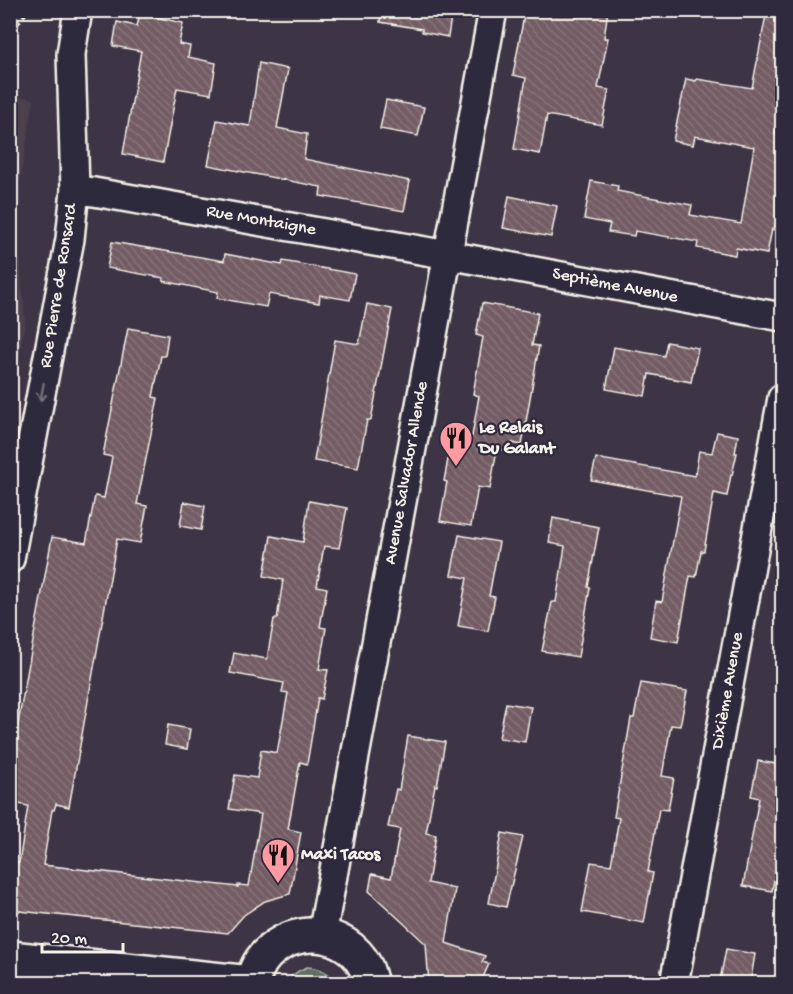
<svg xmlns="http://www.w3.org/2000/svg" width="793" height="994" font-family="'Gochi Hand',sans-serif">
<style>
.built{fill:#4d404e}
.grass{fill:url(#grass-tufts);stroke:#aaafa6;stroke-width:1.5}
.building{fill:url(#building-back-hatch);stroke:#f4f1e8;stroke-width:1.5}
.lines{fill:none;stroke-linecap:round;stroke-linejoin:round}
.street-casing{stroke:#f4f1e8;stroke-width:32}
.secondary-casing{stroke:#f4f1e8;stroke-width:38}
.path{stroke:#f4f1e8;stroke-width:4;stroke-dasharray:6 4.5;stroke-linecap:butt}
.street{stroke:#2f2a3d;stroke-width:27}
.secondary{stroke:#2f2a3d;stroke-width:33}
.oneway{stroke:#747079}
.labels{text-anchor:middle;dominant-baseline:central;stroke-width:4.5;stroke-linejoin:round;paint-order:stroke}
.street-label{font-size:18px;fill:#f4f1e8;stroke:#2f2a3d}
.poi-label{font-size:18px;font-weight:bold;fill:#f4f1e8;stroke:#2f2a3d;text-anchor:start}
</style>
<defs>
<pattern id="grass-tufts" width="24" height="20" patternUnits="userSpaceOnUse" patternTransform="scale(1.5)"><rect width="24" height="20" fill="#5f6d63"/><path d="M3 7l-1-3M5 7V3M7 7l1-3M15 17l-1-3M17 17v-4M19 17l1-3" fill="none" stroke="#778279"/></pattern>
<pattern id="building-back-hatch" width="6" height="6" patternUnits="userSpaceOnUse" patternTransform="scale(1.5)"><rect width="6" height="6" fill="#735b64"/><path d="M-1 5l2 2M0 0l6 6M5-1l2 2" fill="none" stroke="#88737a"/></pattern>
</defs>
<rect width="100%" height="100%" fill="#3d3445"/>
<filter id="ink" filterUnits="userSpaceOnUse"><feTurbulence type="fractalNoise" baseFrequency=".0167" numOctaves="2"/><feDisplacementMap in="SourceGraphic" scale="12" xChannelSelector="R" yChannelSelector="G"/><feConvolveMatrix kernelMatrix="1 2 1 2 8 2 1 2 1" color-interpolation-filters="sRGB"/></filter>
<g filter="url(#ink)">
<polygon class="built" points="11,95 34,99 16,204 25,323 11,403"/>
<path class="grass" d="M307,967c13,1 22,5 29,16h-50c5,-8 11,-12 21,-16z"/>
<g class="building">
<polygon points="381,10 452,10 448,37 422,32 422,29 380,22"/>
<polygon points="525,10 608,10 604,38 608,38 598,88 609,90 602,125 547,115 540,154 514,149 526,78 513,75"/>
<polygon points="767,10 783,10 783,99 775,134 783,136 783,167 777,196 781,196 775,230 772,229 767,254 736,248 735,255 697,248 698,242 635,231 634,236 608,232 610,224 584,219 591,181 618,186 617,191 692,205 690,215 741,224 754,147 695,136 693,145 673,141 686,79 696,81 697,79 752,88"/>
<polygon points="140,14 183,23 179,44 190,46 188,57 216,63 211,94 177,88 163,162 123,154 141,51 113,46 117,22 137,26"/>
<polygon points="259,63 288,69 277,128 307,134 304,159 410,181 404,211 320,196 321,187 208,165 217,120 250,126"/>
<polygon points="386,100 424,107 418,136 380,129"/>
<polygon points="509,196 557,206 551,237 503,228"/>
<polygon points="112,242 224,261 225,254 282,265 283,261 355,274 350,300 320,295 319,303 269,294 266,307 217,298 218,292 163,281 164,278 107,268"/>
<polygon points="482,303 538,313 532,345 539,346 522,445 512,443 510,451 497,449 490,489 478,487 471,526 440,521 447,482 444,481 453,432 472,436 479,396 473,394 483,337 476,335"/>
<polygon points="367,304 392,309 371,420 367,420 358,468 314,461 335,340 359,344"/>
<polygon points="128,328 168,335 165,356 161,356 153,397 158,398 137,504 147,506 140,543 117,539 69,807 56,804 54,810 52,810 43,865 238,887 238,885 249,886 261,814 229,809 235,775 257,778 261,750 277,753 288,693 282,692 284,683 230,673 234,653 267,659 274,619 277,619 283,580 264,576 271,536 303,542 309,501 347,508 339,548 324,546 317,586 327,588 320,627 326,628 319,669 328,670 322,699 318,698 307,764 300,762 288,829 301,832 290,894 265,901 244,915 228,933 10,910 10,862 19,863 28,806 10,802 10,767 52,537 86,543 95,496 104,498 112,457 103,455"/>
<polygon points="667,342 698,348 691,382 649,374 645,396 606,389 614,347 664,356"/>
<polygon points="717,432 738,436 735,453 737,453 732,475 731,475 727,496 714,493 704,551 701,551 696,577 690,576 678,642 650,637 656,601 662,602 681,496 591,480 596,458 695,476 699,451 712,453"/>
<polygon points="184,502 205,506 201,530 180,526"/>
<polygon points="553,518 599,527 588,587 590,588 578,657 542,651 552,602 556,602 565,546 549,543"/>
<polygon points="459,535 499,542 489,596 495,597 488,631 458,626 467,578 451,575"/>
<polygon points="641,683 687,691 680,726 671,725 662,776 674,778 668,810 659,809 648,872 653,873 644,923 582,912 591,862 611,865 619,818 614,817 631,718 634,718"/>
<polygon points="506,703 531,707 525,742 499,738"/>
<polygon points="168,725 190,729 187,749 165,745"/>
<polygon points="408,736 445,742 437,786 435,785 426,833 436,835 428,883 455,889 446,943 485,956 482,962 489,964 480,984 429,984 426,944 369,891 372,874 391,878 400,829 388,827 396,789 399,790"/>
<polygon points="758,761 783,765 783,844 781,843 772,891 743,886 759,798 751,796"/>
<polygon points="502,833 523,837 506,907 489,903"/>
<polygon points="726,949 755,954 750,984 741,984 720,980"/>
</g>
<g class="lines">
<defs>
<g id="street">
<polyline points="75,190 94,192 448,255 782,317"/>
<polyline points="10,559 70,239 75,190 71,54 78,10"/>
<polyline points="322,935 493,10"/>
<polyline points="674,984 782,398"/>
</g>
<g id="secondary">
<polyline points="10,958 251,983"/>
<path d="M251,984c4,-11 7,-21 15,-29 28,-30 79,-26 99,11 3,5 4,12 6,18"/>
</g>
</defs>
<use href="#street" class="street-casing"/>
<use href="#secondary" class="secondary-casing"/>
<polyline class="path" points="10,33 28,10"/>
<use href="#street" class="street"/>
<use href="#secondary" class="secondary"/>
</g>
<defs><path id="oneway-shaft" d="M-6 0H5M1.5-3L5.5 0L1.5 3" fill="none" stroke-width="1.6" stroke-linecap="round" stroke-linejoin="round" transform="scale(1.5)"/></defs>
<use class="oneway" href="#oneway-shaft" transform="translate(42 392) rotate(101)"/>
</g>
<defs>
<symbol id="restaurant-pin" viewBox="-11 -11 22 30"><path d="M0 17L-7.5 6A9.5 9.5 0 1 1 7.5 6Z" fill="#ff9aa2" stroke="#2f2a3d"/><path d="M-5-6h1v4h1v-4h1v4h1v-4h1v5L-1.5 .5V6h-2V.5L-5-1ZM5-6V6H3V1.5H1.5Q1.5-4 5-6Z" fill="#111"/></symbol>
</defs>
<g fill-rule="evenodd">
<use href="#restaurant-pin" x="437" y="419" width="38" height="52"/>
<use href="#restaurant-pin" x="259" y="836" width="38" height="52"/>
</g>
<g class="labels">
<g class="street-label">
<text transform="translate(261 221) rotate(10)">Rue Montaigne</text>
<text transform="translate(59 286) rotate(-81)">Rue Pierre de Ronsard</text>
<text transform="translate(615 286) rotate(11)">Septième Avenue</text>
<text transform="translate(407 473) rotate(-80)">Avenue Salvador Allende</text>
<text transform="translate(728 691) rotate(-80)">Dixième Avenue</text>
</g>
<g class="poi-label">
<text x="479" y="428">Le Relais<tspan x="479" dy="21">Du Galant</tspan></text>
<text x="301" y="855">Maxi Tacos</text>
</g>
</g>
<rect width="793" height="994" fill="none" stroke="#2f2a3d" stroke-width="36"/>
<rect x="18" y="18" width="757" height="958" fill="none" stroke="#f4f1e8" stroke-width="2" filter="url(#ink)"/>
<path d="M42 943v9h81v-9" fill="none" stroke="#f4f1e8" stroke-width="3"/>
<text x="51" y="943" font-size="18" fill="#f4f1e8" stroke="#2f2a3d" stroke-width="4.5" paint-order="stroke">20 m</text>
</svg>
